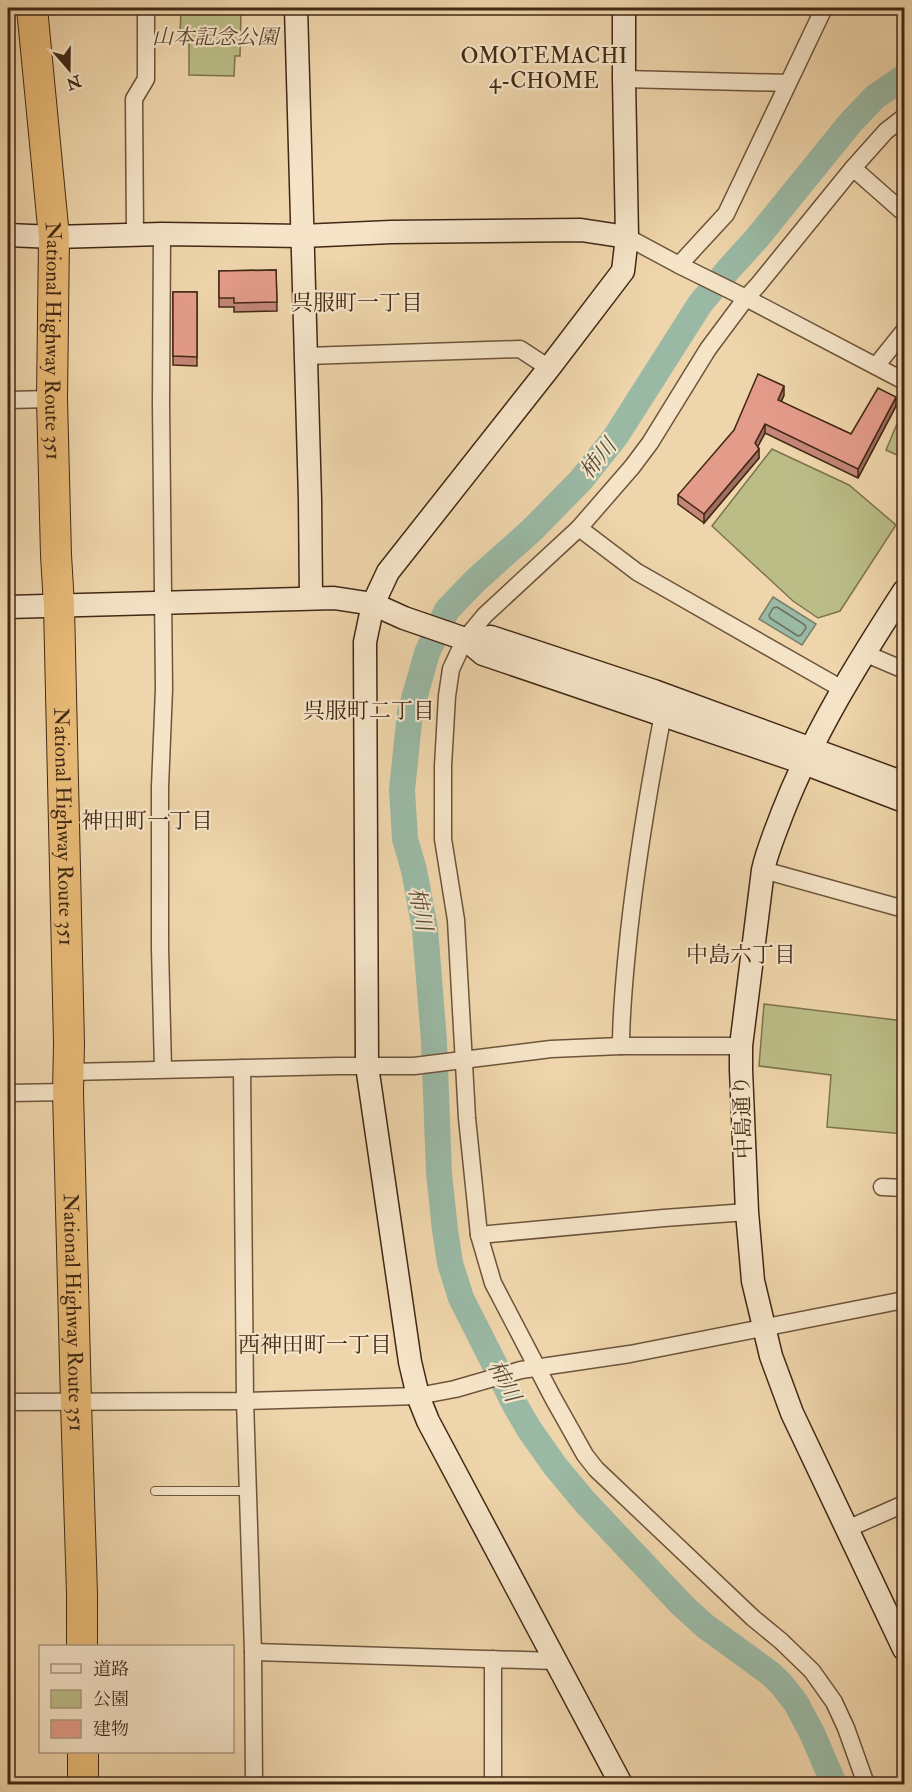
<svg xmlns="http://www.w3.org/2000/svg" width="912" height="1792" font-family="'IM FELL Double Pica','Noto Serif JP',serif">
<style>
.green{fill:#bbbd87;stroke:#7e734e;stroke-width:1.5}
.water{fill:#9ab9a5;stroke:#777f6b;stroke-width:1.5}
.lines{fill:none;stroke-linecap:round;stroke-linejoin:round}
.shore{stroke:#6e715d;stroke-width:1.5}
.river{stroke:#9ab9a5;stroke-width:26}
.lane-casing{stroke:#6d543a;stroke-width:10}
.street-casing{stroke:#6d543a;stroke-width:19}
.secondary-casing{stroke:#422915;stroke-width:25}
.highway-casing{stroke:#422915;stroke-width:32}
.lane{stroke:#f5e4c8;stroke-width:8}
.street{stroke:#f5e4c8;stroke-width:16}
.secondary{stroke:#f5e4c8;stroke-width:22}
.highway{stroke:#e8ba76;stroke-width:30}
.wall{fill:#c48677;stroke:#422915;stroke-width:1.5}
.shaded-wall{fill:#a06d61;stroke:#422915;stroke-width:1.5}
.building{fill:#e49c8a;stroke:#422915;stroke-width:1.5}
.labels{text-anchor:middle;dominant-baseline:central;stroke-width:4.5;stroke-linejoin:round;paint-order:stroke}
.park-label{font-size:21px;font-style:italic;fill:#5a472c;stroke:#f5e4c8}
.street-label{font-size:21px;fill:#422915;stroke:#f5e4c8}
.neighbourhood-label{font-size:22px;fill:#422915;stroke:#f5e4c8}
.water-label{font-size:22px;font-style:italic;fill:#584d39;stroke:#f5e4c8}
</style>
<rect width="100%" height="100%" fill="#efd5ab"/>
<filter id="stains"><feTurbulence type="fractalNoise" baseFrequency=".00333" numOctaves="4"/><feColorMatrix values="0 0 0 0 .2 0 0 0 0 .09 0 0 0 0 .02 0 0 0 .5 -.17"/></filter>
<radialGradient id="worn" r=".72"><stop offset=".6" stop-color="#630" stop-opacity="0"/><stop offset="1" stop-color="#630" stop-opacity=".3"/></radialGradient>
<g class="green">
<polygon points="181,8 241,8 240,56 235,56 234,76 189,75 189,36 180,36"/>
<polygon points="904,407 904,458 886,450"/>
<polygon points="772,449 849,485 896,525 840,611 818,618 793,601 712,526"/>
<polygon points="764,1004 904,1021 904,1134 827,1127 831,1075 759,1066"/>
</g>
<polygon class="water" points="773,597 816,624 802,645 759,619"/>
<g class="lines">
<polygon class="shore" points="777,607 805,625 806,628 801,635 798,636 770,618 769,615 773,608"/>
<polyline class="river" points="834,1784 812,1733 796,1703 782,1685 771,1674 705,1626 682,1605 585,1502 555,1466 529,1429 515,1405 461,1298 450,1263 445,1230 439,1173 434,1041 425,929 414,870 405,839 402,790 410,713 427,653 447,610 476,580 532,530 581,480 616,436 700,304 728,270 757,238 851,122 875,97 904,77"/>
<defs>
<polyline id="lane" points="155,1491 248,1491"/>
<g id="street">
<polyline points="624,79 788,83"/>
<polyline points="853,168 904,213"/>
<polyline points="162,234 161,404 164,689 160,787 160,948 163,1069"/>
<polyline points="135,235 134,99 146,79 146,8"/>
<polyline points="627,237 679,265 726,214 824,8"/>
<polyline points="679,265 746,298 904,381"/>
<polyline points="306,356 520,349 549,368"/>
<polyline points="876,366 904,331"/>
<polyline points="8,400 52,399"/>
<polyline points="579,528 637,572 842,689"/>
<polyline points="864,653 904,670"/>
<polyline points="763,870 904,909"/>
<path d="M621,1046c0,-39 4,-75 8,-114 8,-73 20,-145 34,-218"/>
<polyline points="242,1068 245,1401 253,1652 254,1784"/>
<polyline points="69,1072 338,1066 414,1066 551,1049 621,1046 741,1046"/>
<polyline points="8,1093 68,1092"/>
<polyline points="882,1187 904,1188"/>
<polyline points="479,1235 664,1218 747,1212"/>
<polyline points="8,1402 245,1401 418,1396 455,1389 521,1370 630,1354 904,1300"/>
<polyline points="847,1529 904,1504"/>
<polyline points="253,1652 555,1661"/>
<polyline points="493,1784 493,1659"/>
<polyline points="866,1784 846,1728 834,1702 812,1671 781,1641 753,1618 596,1469 585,1455 553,1398 493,1283 479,1235 467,1118 456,920 443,839 443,766 447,696 451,669 465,639 485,615 579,528 632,467 650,443 708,349 746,298 758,285 853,168 886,131 904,117"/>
</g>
<g id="secondary">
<polyline points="296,8 310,499 311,598"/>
<polyline points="8,235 54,237 162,234 302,236 391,232 581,230 627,237"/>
<path d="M904,591c-46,71 -91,143 -122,223 -7,19 -15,37 -19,56l-22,176v24l6,142 6,69 18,75 21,57 112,236"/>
<polyline points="8,607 334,598 373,604 404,618 465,639 491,637 654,691 904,783"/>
<polyline points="465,639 483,654 804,763 904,801"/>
<polyline points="621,1784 428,1421 418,1396 410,1362 367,1066 365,642 373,604 388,572 549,368 623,271 627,237 624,79 624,8"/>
</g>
<g id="highway">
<path id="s1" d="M32,8l22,229 -2,162 4,156 3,51 10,438 -1,48 8,310 6,192v52"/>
<polyline points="83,1752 83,1784"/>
</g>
</defs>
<use href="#lane" class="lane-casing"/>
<use href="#street" class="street-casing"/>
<use href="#secondary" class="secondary-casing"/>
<use href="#highway" class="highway-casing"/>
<use href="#lane" class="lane"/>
<use href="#street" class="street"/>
<use href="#secondary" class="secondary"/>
<use href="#highway" class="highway"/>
</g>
<g class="wall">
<polygon points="276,270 277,311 234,312 234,307 219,307 219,271"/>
<polygon points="173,292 197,292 197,366 173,365"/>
<polygon points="784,395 781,402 851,434 896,406 858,478 765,433 757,447 759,458 704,523 678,504 678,495"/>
</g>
<g class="shaded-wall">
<polygon points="784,386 784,395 778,409 778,400"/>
<polygon points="896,397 896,406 858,478 858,469"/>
<polygon points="765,424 765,433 755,452 755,443"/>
<polygon points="759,449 759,458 704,523 704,514"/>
</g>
<g class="building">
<polygon points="276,270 277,302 234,303 234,298 219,298 219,271"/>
<polygon points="173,292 197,292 197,357 173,356"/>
<polygon points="758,374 784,386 778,400 851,434 878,388 896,397 858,469 765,424 755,443 759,449 704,514 678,495 734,430"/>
</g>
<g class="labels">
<g class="park-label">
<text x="215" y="37">山本記念公園</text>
</g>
<g class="street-label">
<text stroke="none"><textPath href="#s1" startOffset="334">National Highway Route 351</textPath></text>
<text stroke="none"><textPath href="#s1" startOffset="820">National Highway Route 351</textPath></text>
<text transform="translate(743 1117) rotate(-92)">中島通り</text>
<text stroke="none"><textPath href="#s1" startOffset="1306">National Highway Route 351</textPath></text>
</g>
<g class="neighbourhood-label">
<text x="544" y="56">OMOTEMACHI<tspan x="544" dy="25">4-CHOME</tspan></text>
<text x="357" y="303">呉服町一丁目</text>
<text x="369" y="711">呉服町二丁目</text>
<text x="147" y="821">神田町一丁目</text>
<text x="741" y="955">中島六丁目</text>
<text x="315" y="1345">西神田町一丁目</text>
</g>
<g class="water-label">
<text transform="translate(598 459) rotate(-51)">柿川</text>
<text transform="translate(420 909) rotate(79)">柿川</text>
<text transform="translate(504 1381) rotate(62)">柿川</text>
</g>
</g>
<rect width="912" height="1792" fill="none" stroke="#efd5ab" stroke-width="30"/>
<rect x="9" y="9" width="894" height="1774" fill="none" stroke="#422915" stroke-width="3"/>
<rect x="15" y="15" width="882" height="1762" fill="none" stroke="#422915" stroke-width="1.5"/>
<rect x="39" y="1645" width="195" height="108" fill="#f5e4c8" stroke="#ad9980" stroke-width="1.5"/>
<rect x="51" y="1664" width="30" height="9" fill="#f5e4c8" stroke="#ad9980" stroke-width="1.5"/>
<text x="93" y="1675" font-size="18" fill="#422915">道路</text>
<rect x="51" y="1690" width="30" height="18" fill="#bbbd87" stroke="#ad9980" stroke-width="1.5"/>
<text x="93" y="1705" font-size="18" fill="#422915">公園</text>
<rect x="51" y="1720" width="30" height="18" fill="#e49c8a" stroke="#ad9980" stroke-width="1.5"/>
<text x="93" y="1735" font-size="18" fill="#422915">建物</text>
<g transform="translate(69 69) rotate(160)" stroke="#f5e4c8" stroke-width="4.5" paint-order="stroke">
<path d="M0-4.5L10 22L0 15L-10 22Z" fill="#422915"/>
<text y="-9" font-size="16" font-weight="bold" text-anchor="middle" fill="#422915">N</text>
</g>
<rect width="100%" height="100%" filter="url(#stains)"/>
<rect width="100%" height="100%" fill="url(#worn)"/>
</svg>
